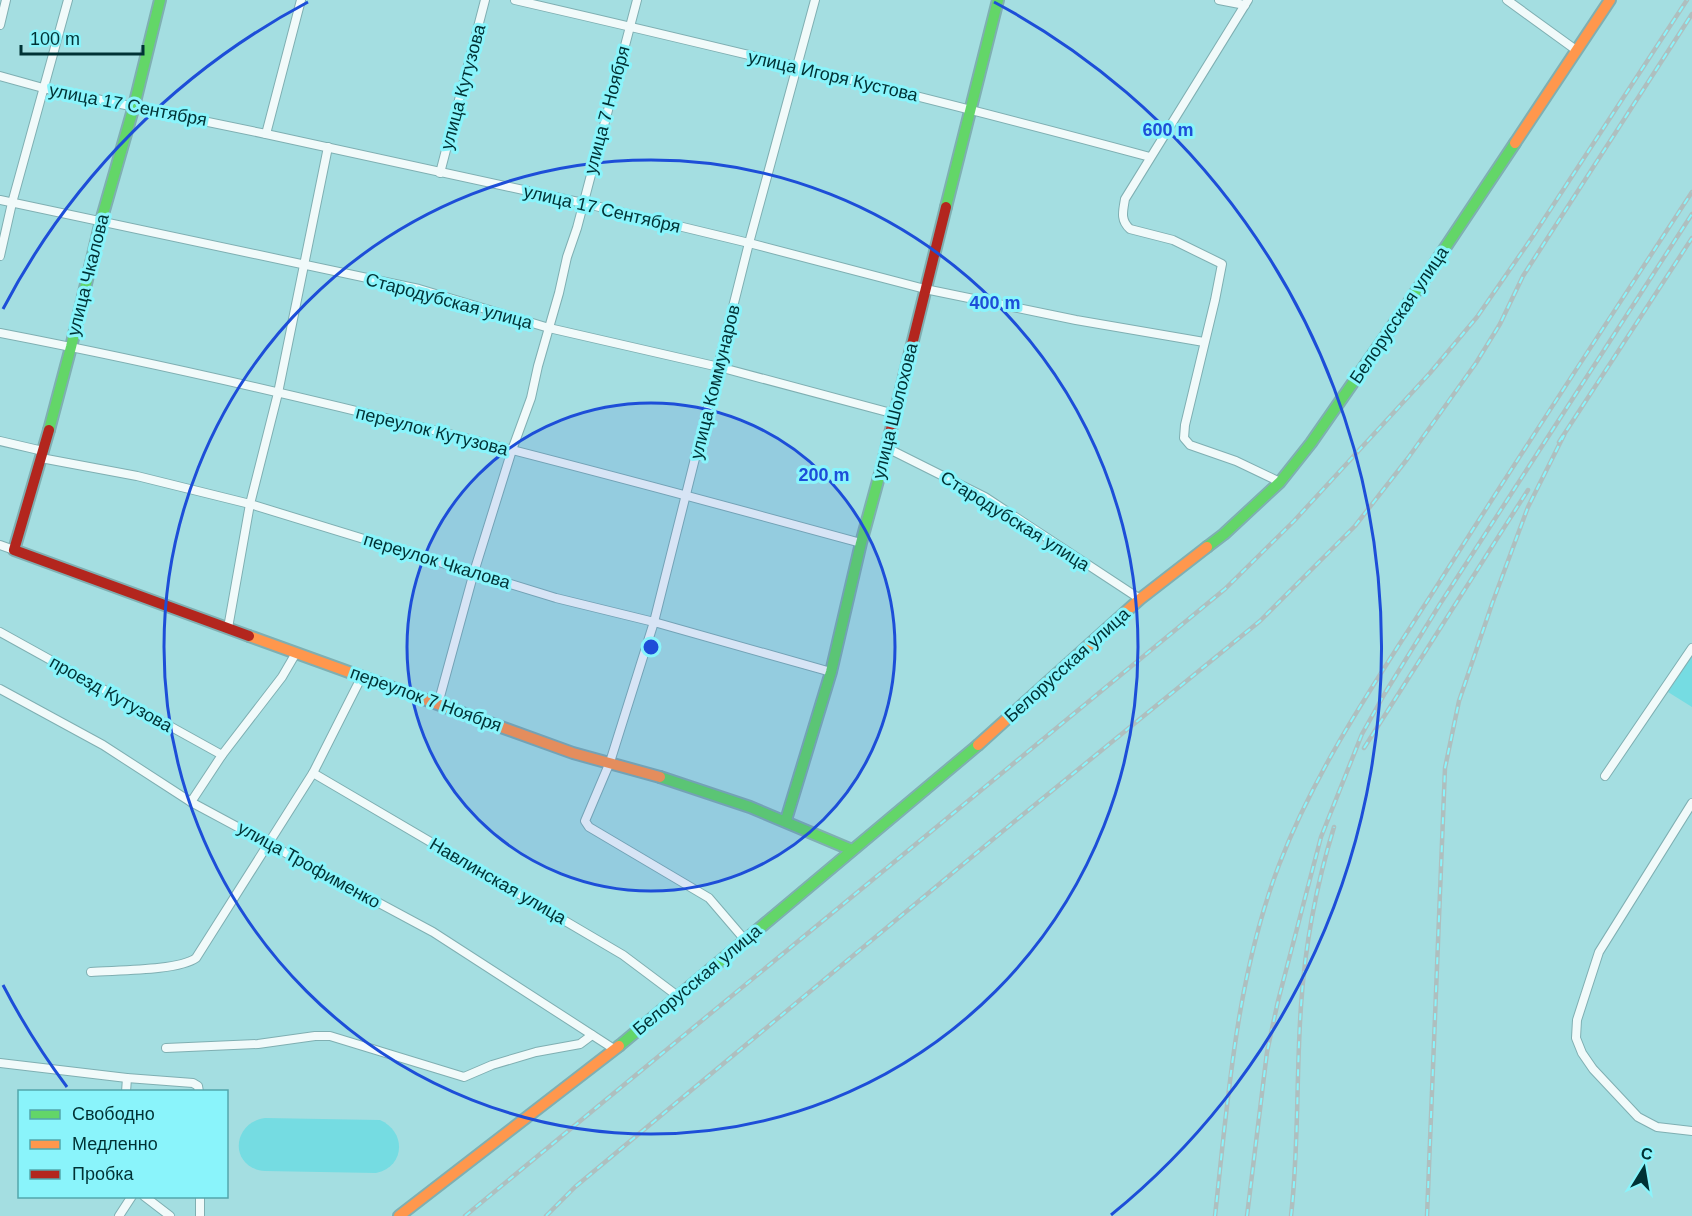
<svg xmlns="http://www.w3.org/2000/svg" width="1692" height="1216" font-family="Arial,sans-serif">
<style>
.green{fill:#75dce2}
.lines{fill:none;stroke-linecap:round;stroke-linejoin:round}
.street-casing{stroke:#7fafb2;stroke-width:10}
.fast-casing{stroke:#7fafb2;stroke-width:14}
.slow-casing{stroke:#7fafb2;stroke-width:14}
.jam-casing{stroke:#7fafb2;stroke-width:14}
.street{stroke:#f1fafa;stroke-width:8}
.fast{stroke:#63d668;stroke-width:10}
.slow{stroke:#ff974d;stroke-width:10}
.jam{stroke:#b3261e;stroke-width:10}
.rail-casing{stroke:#aebfbf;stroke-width:4.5}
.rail{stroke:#8af4fb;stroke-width:2;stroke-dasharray:7;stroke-linecap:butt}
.ring{fill:none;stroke:#1d4ed8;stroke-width:3}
.labels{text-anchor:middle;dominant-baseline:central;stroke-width:6;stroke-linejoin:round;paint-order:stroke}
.street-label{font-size:18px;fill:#003235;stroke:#8af4fb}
.centre{fill:#1d4ed8;stroke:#8af4fb;stroke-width:3}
.ring-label{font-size:18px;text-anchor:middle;font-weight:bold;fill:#1d4ed8;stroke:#8af4fb;stroke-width:6;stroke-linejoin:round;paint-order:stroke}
</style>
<rect width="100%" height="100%" fill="#a4dee1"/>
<g class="green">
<polygon points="1692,656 1692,707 1668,692"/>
<path d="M265,1118l115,2c27,12 25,47 -4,53l-111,-2c-36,-3 -34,-48 0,-53z"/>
</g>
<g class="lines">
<defs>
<g id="street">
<path d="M515,0c213,49 424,100 635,157"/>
<polyline points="1219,0 1245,5"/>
<path d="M1248,0l-123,199c-2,12 -5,21 5,30l43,11 49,24 -7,36 -30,125 -1,13 6,7 46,16 44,21"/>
<polyline points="1507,0 1576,50"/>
<polyline points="0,25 6,0"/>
<polyline points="0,76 43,88 266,134 583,203 749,243 925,289 1076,320 1204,342"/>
<polyline points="266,134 301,0"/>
<polyline points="440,173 485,0"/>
<polyline points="0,200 419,289 549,328 719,367 895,414"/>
<polyline points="0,256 12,203 68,0"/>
<path d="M0,333c290,56 576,132 861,210"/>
<polyline points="0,441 43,451"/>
<polyline points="887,448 985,497 1140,599"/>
<polyline points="41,458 137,476 250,504 556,598 654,622 831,672"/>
<polyline points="0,545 14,550"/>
<polyline points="228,628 250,504 278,393 328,147"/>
<polyline points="0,632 222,755"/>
<polyline points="0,689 103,745 191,802 433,932 614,1049"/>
<polyline points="438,704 474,572 512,450 531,398 538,366 559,293 567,257 577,228 637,0"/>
<polyline points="313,773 623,955 679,997"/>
<polyline points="1605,776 1692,648"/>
<polyline points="191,802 222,755 282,677 296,653"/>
<polyline points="1692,803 1599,952 1577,1020 1576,1038 1582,1053 1593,1069 1638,1117 1657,1127 1692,1131"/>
<polyline points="745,940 709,898 589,827 585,821 610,762 654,622 749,243 815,0"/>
<path d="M91,972c24,-2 87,-1 105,-14l117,-185 49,-97"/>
<polyline points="166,1048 258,1044 315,1036 330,1036 464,1077 492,1065 536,1052 580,1044 592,1035"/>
<polyline points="0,1063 127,1078 193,1083 198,1086 199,1092"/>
<polyline points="126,1092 127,1078"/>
<polyline points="144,1196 170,1216"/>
<polyline points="200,1196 200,1216"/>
<polyline points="119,1216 132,1196"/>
</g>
<g id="fast">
<polyline points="946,207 998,0"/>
<polyline points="49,430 71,347 101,221 134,106 160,0"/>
<polyline points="1207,547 1224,534 1280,482 1311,443 1405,308 1515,143"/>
<polyline points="660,777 750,807 852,850"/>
<polyline points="786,820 831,672 861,543 882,466"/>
<polyline points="619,1046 978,745"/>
</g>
<g id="slow">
<polyline points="1515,143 1610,0"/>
<polyline points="249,636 573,753 660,777"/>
<polyline points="978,745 1140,599 1207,547"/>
<polyline points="399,1216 619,1046"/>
</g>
<g id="jam">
<polyline points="49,430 14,550 249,636"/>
<polyline points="882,466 946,207"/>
</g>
</defs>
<use href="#street" class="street-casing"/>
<use href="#fast" class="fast-casing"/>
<use href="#slow" class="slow-casing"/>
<use href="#jam" class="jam-casing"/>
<use href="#street" class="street"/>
<use href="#fast" class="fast"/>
<use href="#slow" class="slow"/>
<use href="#jam" class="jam"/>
<defs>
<g id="rail">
<polyline points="1559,442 1692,238"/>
<polyline points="1364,748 1528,490"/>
<polyline points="465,1216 1225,589 1294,521 1430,373 1477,317 1533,236 1687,0"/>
<polyline points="546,1216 575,1187 1015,821 1260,621 1355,526 1408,458 1476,363 1500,324 1523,276 1692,14"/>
<path d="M1215,1216c13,-118 21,-238 64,-351 38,-99 99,-187 156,-276 84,-133 171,-265 257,-397"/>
<polyline points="1247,1216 1267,1052 1278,1001 1321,837 1362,734 1385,693 1440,604 1692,214"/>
<path d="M1291,1216c8,-70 5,-140 10,-210 4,-61 15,-120 33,-179"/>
<polyline points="1427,1216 1445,768 1459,701 1492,604 1528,507 1564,435"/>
</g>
</defs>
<use href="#rail" class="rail-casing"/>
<use href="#rail" class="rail"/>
</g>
<circle cx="651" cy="647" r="244" fill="#1d4ed8" fill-opacity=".12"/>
<g class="ring">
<circle cx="651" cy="647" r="244"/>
<circle cx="651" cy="647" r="487"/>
<path d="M67 1087A731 731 0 0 1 3 985M3 309A731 731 0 0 1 308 2M994 2A731 731 0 0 1 1111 1215"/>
</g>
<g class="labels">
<g class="street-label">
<text transform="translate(833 76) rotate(13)">улица Игоря Кустова</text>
<text transform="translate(463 87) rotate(-75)">улица Кутузова</text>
<text transform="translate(128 105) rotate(11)">улица 17 Сентября</text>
<text transform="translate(607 110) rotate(-75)">улица 7 Ноября</text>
<text transform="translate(602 209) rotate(13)">улица 17 Сентября</text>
<text transform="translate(88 275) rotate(-76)">улица Чкалова</text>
<text transform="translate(449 301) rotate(15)">Стародубская улица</text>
<text transform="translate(1399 315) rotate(-56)">Белорусская улица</text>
<text transform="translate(715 382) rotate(-76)">улица Коммунаров</text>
<text transform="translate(895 411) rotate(-76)">улица Шолохова</text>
<text transform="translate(432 431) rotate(14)">переулок Кутузова</text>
<text transform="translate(1015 521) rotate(32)">Стародубская улица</text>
<text transform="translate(437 561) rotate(17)">переулок Чкалова</text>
<text transform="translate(1067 665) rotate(-42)">Белорусская улица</text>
<text transform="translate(111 694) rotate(29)">проезд Кутузова</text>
<text transform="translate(426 699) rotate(20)">переулок 7 Ноября</text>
<text transform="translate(309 865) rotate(29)">улица Трофименко</text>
<text transform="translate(498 881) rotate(30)">Навлинская улица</text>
<text transform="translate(697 980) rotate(-40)">Белорусская улица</text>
</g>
</g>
<circle cx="651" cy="647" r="9" class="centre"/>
<g class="ring-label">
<text x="1168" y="136">600 m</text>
<text x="995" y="309">400 m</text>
<text x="824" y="481">200 m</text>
</g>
<rect x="18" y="1090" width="210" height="108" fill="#8af4fb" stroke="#53a6ac" stroke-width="1.5"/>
<rect x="30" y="1110" width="30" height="9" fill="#63d668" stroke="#53a6ac" stroke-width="1.5"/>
<text x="72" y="1120" font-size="18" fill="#003235">Свободно</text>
<rect x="30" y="1140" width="30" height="9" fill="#ff974d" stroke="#53a6ac" stroke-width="1.5"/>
<text x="72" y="1150" font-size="18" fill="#003235">Медленно</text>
<rect x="30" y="1170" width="30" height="9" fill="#b3261e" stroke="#53a6ac" stroke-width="1.5"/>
<text x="72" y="1180" font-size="18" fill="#003235">Пробка</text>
<g transform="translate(1644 1168) rotate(11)" stroke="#8af4fb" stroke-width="4.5" paint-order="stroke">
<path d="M0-4.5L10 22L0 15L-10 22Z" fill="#003235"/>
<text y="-9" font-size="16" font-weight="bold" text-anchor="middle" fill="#003235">С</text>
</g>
<path d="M21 45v9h122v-9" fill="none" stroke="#003235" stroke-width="3"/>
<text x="30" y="45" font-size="18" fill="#003235" stroke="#8af4fb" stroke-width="4.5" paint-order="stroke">100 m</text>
</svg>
